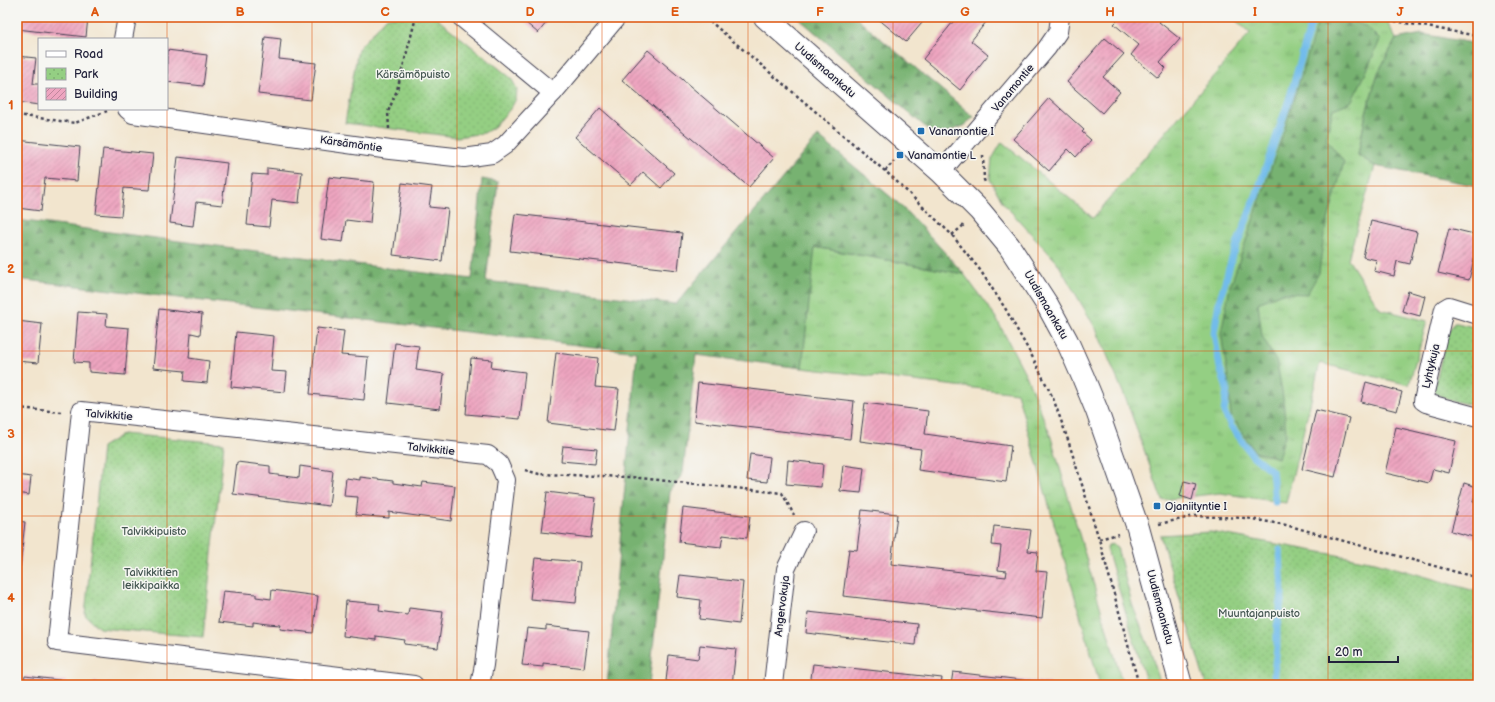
<svg xmlns="http://www.w3.org/2000/svg" width="1495" height="702" font-family="'Balsamiq Sans',sans-serif">
<style>
.grass{fill:url(#grass-tufts);stroke:#5b785f}
.forest{fill:url(#forest-firs);stroke:#4c6a56}
.park{fill:url(#park-dots);stroke:#5b785f}
.lines{fill:none;stroke-linecap:round;stroke-linejoin:round}
.stream{stroke:#72bceb;stroke-width:7}
.building{fill:url(#building-hatch)}
.minor-casing{stroke:#413f51;stroke-width:20}
.tertiary-casing{stroke:#413f51;stroke-width:24}
.path{stroke:#413f51;stroke-width:2.5;stroke-dasharray:3 3;stroke-linecap:butt}
.minor{stroke:#fff;stroke-width:18}
.tertiary{stroke:#fff;stroke-width:22}
.grid{fill:none;stroke:#de560e;stroke-width:1;stroke-opacity:0.55}
.poi-dot{fill:#1f6fb2;stroke:#f6f6f2;stroke-width:1.5}
.labels{text-anchor:middle;dominant-baseline:central;stroke-width:3;stroke-linejoin:round;paint-order:stroke}
.street-label{font-size:11px;fill:#22223b;stroke:#f6f6f2}
.park-label{font-size:11px;fill:#445651;stroke:#f6f6f2}
.poi-label{font-size:11px;fill:#22223b;stroke:#f6f6f2;text-anchor:start}
.neatline{fill:none;stroke:#de560e;stroke-width:1.5}
.grid-label{font-size:13px;text-anchor:middle;font-weight:bold;fill:#de560e}
</style>
<defs>
<pattern id="grass-tufts" width="24" height="20" patternUnits="userSpaceOnUse"><rect width="24" height="20" fill="#94cf83"/><path d="M3 7l-1-3M5 7V3M7 7l1-3M15 17l-1-3M17 17v-4M19 17l1-3" fill="none" stroke="#7fb172"/></pattern>
<pattern id="forest-firs" width="22" height="20" patternUnits="userSpaceOnUse"><rect width="22" height="20" fill="#77b271"/><path d="M5 1l3.5 6h-7zM16 11l3.5 6h-7z" fill="#61905e"/></pattern>
<pattern id="park-dots" width="8" height="8" patternUnits="userSpaceOnUse"><rect width="8" height="8" fill="#94cf83"/><path d="M2 2h.1M6 6h.1" fill="none" stroke="#7fb172" stroke-width="1.8" stroke-linecap="round"/></pattern>
<pattern id="building-hatch" width="6" height="6" patternUnits="userSpaceOnUse"><rect width="6" height="6" fill="#eea5c0"/><path d="M-1 1l2-2M0 6l6-6M5 7l2-2" fill="none" stroke="#c0869d"/></pattern>
</defs>
<rect width="100%" height="100%" fill="#f6f6f2"/>
<filter id="ink" filterUnits="userSpaceOnUse"><feTurbulence type="fractalNoise" baseFrequency=".025" numOctaves="2"/><feDisplacementMap in="SourceGraphic" scale="8" xChannelSelector="R" yChannelSelector="G"/><feConvolveMatrix kernelMatrix="1 2 1 2 8 2 1 2 1" color-interpolation-filters="sRGB"/></filter>
<filter id="wash" filterUnits="userSpaceOnUse"><feTurbulence type="fractalNoise" baseFrequency=".012" numOctaves="4" result="noise"/><feDisplacementMap in="SourceGraphic" scale="16" xChannelSelector="R" yChannelSelector="G"/><feGaussianBlur stdDeviation="0.9" result="paint"/><feColorMatrix in="noise" values="0 0 0 0 0 0 0 0 0 0 0 0 0 0 0 0 0 1.4 0 .05"/><feComposite in="paint" operator="in"/></filter>
<g filter="url(#wash)">
<rect width="100%" height="100%" fill="#f2e5ce"/>
<g class="grass">
<polygon points="1232,17 1385,17 1396,39 1378,73 1366,113 1358,155 1375,166 1348,259 1380,309 1427,321 1409,385 1320,363 1286,503 1220,493 1162,500 1127,402 1096,329 1057,262 1003,203 990,179 992,159 1002,142 1093,218 1250,33"/>
<polygon points="814,247 964,274 996,318 1026,375 1050,434 1123,685 1100,685 1017,393 802,368"/>
<polygon points="1112,544 1117,547 1132,604 1150,650 1161,685 1147,685 1107,549 1108,545"/>
</g>
<g class="forest">
<polygon points="797,17 855,17 974,117 963,126 943,134 929,130"/>
<polygon points="1321,17 1342,17 1367,27 1380,40 1364,77 1351,102 1333,109 1326,139 1344,162 1324,234 1319,273 1307,294 1282,293 1258,303 1262,336 1277,363 1283,397 1286,433 1278,458 1255,452 1231,416 1228,378 1221,333 1230,287 1284,130 1319,18"/>
<polygon points="1422,34 1478,44 1478,186 1375,166 1358,155 1366,113 1378,73 1396,39"/>
<polygon points="818,136 898,203 928,234 964,274 815,247 802,368 696,355 683,473 670,492 649,685 607,685 637,352 17,279 17,220 472,279 482,179 498,182 486,281 676,304"/>
</g>
<g class="park">
<polygon points="387,17 435,17 511,78 517,89 516,99 511,108 494,127 484,133 457,137 345,123 358,49"/>
<path d="M1454,323h3l21,5v78c-11,-3 -39,-5 -44,-16l14,-59z"/>
<polygon points="123,434 224,443 203,637 99,628 85,615 102,447"/>
<polygon points="1211,532 1375,562 1478,592 1478,685 1206,685 1160,535"/>
</g>
<g class="lines">
<g class="stream">
<polyline points="1275,502 1272,471 1253,456 1231,426 1224,412 1227,389 1220,368 1214,333 1219,302 1233,255 1257,193 1289,100 1313,17"/>
<polyline points="1276,685 1274,673 1277,648 1277,627 1282,595 1280,550"/>
</g>
</g>
<g id="blocks">
<g class="building">
<polygon points="17,17 88,17 86,37 17,29"/>
<polygon points="519,17 551,17 538,33"/>
<polygon points="876,17 927,17 906,42"/>
<polygon points="957,17 990,17 971,41 988,55 960,90 923,59"/>
<polygon points="1121,17 1163,17 1159,22 1180,39 1160,62 1166,68 1158,78 1131,55 1139,45 1114,24"/>
<polygon points="265,37 281,39 279,59 316,63 311,100 258,94"/>
<polygon points="1105,38 1124,54 1103,77 1120,92 1102,113 1067,82"/>
<polygon points="167,50 207,55 203,86 167,82"/>
<polygon points="648,50 774,158 749,187 622,80"/>
<polygon points="17,56 36,58 33,84 39,84 39,105 17,102"/>
<polygon points="1049,98 1084,130 1082,132 1091,140 1076,157 1068,149 1049,171 1013,139"/>
<polygon points="600,108 674,173 661,188 643,172 631,185 575,137"/>
<polygon points="17,140 80,147 77,181 45,178 41,211 17,208"/>
<polygon points="103,149 153,154 149,190 124,188 121,216 96,214"/>
<polygon points="178,157 227,163 222,205 196,202 193,226 170,223"/>
<polygon points="267,168 302,172 299,203 272,200 269,227 247,225 252,174 267,175"/>
<polygon points="329,177 374,182 370,223 346,220 343,242 321,239"/>
<polygon points="402,183 432,187 429,207 448,209 442,261 393,255"/>
<polygon points="515,214 682,233 678,270 510,251"/>
<polygon points="1371,221 1417,232 1410,264 1397,261 1394,276 1374,271 1377,260 1363,257"/>
<polygon points="1449,228 1478,235 1478,242 1469,280 1438,273"/>
<polygon points="1408,291 1425,296 1420,316 1402,311"/>
<polygon points="159,309 202,314 200,335 191,333 189,358 209,361 207,383 184,381 185,371 153,368"/>
<polygon points="78,312 107,314 106,326 129,328 125,375 89,372 89,363 74,362"/>
<polygon points="17,321 42,324 38,363 17,361"/>
<polygon points="317,328 344,331 341,355 368,357 364,400 310,394"/>
<polygon points="236,332 274,336 271,371 287,372 285,392 231,387"/>
<polygon points="395,343 419,346 416,370 444,374 440,409 388,403"/>
<polygon points="556,353 598,358 595,387 619,389 614,431 548,423"/>
<polygon points="471,358 492,360 491,368 525,372 520,419 466,414"/>
<polygon points="17,379 21,380 19,393 17,392"/>
<polygon points="1366,382 1402,392 1397,411 1361,402"/>
<polygon points="698,383 854,401 850,439 694,421"/>
<polygon points="865,403 928,411 925,434 1011,446 1006,482 918,470 921,449 860,441"/>
<polygon points="1316,410 1349,418 1335,477 1302,469"/>
<polygon points="1396,427 1456,441 1449,473 1433,469 1429,483 1385,473"/>
<polygon points="563,446 597,449 595,464 561,461"/>
<polygon points="750,454 770,457 767,482 747,480"/>
<polygon points="788,460 823,464 821,487 786,484"/>
<polygon points="237,462 270,466 270,474 299,478 300,466 333,471 329,506 233,494"/>
<polygon points="843,465 864,468 861,493 840,491"/>
<polygon points="17,475 31,477 29,495 17,493"/>
<polygon points="360,477 393,481 393,483 422,487 423,482 455,486 451,521 389,512 389,518 356,515 358,497 344,496 346,478 360,480"/>
<polygon points="1184,481 1196,484 1192,500 1180,496"/>
<polygon points="1464,483 1477,487 1473,502 1478,504 1478,534 1477,538 1451,531"/>
<polygon points="547,492 596,498 591,538 542,532"/>
<polygon points="683,508 750,516 747,538 723,535 721,547 679,542"/>
<polygon points="862,510 897,514 891,564 1006,577 1007,571 998,570 1001,546 992,545 994,526 1031,530 1028,551 1038,552 1036,571 1047,572 1042,618 843,596 849,549 857,550"/>
<polygon points="17,521 25,522 20,567 17,567"/>
<polygon points="535,558 580,562 576,603 530,599"/>
<polygon points="680,575 743,582 739,624 699,619 701,600 677,597"/>
<polygon points="272,590 318,596 313,633 280,629 281,625 268,624 253,622 253,626 219,622 223,591 256,594 256,597 271,599"/>
<polygon points="346,601 380,604 379,611 408,615 409,608 443,612 438,648 404,644 405,640 391,638 376,636 376,640 343,636"/>
<polygon points="808,612 917,624 915,645 806,633"/>
<polygon points="546,626 589,631 584,668 543,663 543,667 522,665 527,628 546,630"/>
<polygon points="700,645 736,649 732,685 696,685 666,681 669,655 698,659"/>
<polygon points="813,664 942,678 941,685 810,685"/>
<polygon points="953,672 1057,684 1057,685 951,685"/>
<polygon points="17,676 20,676 19,685 17,685"/>
<polygon points="25,676 67,681 67,685 23,685"/>
<polygon points="94,682 113,684 113,685 93,685"/>
</g>
</g>
</g>
<g filter="url(#ink)">
<use href="#blocks" fill-opacity="0" stroke="#413f51" stroke-width="1"/>
<g class="lines">
<defs>
<g id="minor">
<polyline points="461,17 553,93"/>
<polyline points="123,39 127,17"/>
<polyline points="127,109 133,114 390,150 464,158 492,154 505,145 553,93 617,17"/>
<polyline points="941,172 1047,48 1058,32 1060,17"/>
<polyline points="1478,315 1449,306 1444,309 1423,401 1426,403 1478,417"/>
<polyline points="414,685 57,642 81,411 488,455 499,464 506,480 484,665 480,685"/>
<polyline points="773,685 786,569 804,531"/>
</g>
<polyline id="tertiary" points="765,17 941,172 980,211 1009,246 1048,306 1067,341 1083,377 1097,411 1138,528 1181,685"/>
</defs>
<use href="#minor" class="minor-casing"/>
<use href="#tertiary" class="tertiary-casing"/>
<g class="path">
<polyline points="705,17 892,177 952,235 980,270 1005,308 1033,358 1053,398 1068,440 1099,539 1139,685"/>
<polyline points="1377,17 1383,19 1478,36"/>
<polyline points="17,115 75,123 107,111"/>
<polyline points="389,129 388,112 397,90 416,17"/>
<polyline points="983,155 984,180 985,182"/>
<polyline points="885,171 894,161"/>
<polyline points="952,235 964,225"/>
<polyline points="17,408 61,412"/>
<polyline points="525,470 539,474 630,477 782,493 794,515"/>
<polyline points="1159,524 1195,516 1246,518 1286,525 1478,578"/>
<polyline points="1099,539 1118,534"/>
</g>
<use href="#minor" class="minor"/>
<use href="#tertiary" class="tertiary"/>
</g>
</g>
<path class="grid" d="M167,17v668M312,17v668M457,17v668M602,17v668M748,17v668M893,17v668M1038,17v668M1183,17v668M1328,17v668M17,186h1461M17,351h1461M17,516h1461"/>
<g class="poi-dot">
<rect x="917" y="127" width="8" height="8" rx="2"/>
<rect x="896" y="151" width="8" height="8" rx="2"/>
<rect x="1153" y="502" width="8" height="8" rx="2"/>
</g>
<g class="labels">
<g class="street-label">
<text transform="translate(825 70) rotate(41)">Uudismaankatu</text>
<text transform="translate(1013 88) rotate(-50)">Vanamontie</text>
<text transform="translate(351 144) rotate(8)">Kärsämöntie</text>
<text transform="translate(1046 305) rotate(60)">Uudismaankatu</text>
<text transform="translate(1431 366) rotate(-77)">Lyhtykuja</text>
<text transform="translate(109 415) rotate(4)">Talvikkitie</text>
<text transform="translate(431 449) rotate(6)">Talvikkitie</text>
<text transform="translate(782 606) rotate(-83)">Angervokuja</text>
<text transform="translate(1160 607) rotate(75)">Uudismaankatu</text>
</g>
<g class="park-label">
<text x="413" y="74">Kärsämöpuisto</text>
<text x="154" y="531">Talvikkipuisto</text>
<text x="151" y="572">Talvikkitien<tspan x="151" dy="13">leikkipaikka</tspan></text>
<text x="1259" y="613">Muuntajanpuisto</text>
</g>
<g class="poi-label">
<text x="929" y="131">Vanamontie I</text>
<text x="908" y="155">Vanamontie L</text>
<text x="1165" y="506">Ojaniityntie I</text>
</g>
</g>
<rect width="1495" height="702" fill="none" stroke="#f6f6f2" stroke-width="44"/>
<rect x="38" y="38" width="130" height="72" fill="#f6f6f2" stroke="#a1a1a9"/>
<rect x="46" y="51" width="20" height="6" fill="#ffffff" stroke="#a1a1a9"/>
<text x="74" y="58" font-size="12" fill="#22223b">Road</text>
<rect x="46" y="68" width="20" height="12" fill="url(#park-dots)" stroke="#a1a1a9"/>
<text x="74" y="78" font-size="12" fill="#22223b">Park</text>
<rect x="46" y="88" width="20" height="12" fill="url(#building-hatch)" stroke="#a1a1a9"/>
<text x="74" y="98" font-size="12" fill="#22223b">Building</text>
<path d="M1329 656v6h69v-6" fill="none" stroke="#22223b" stroke-width="2"/>
<text x="1335" y="656" font-size="12" fill="#22223b" stroke="#f6f6f2" stroke-width="3" paint-order="stroke">20 m</text>
<rect x="22" y="22" width="1451" height="658" class="neatline"/>
<g class="grid-label">
<text x="95" y="16">A</text>
<text x="240" y="16">B</text>
<text x="385" y="16">C</text>
<text x="530" y="16">D</text>
<text x="675" y="16">E</text>
<text x="820" y="16">F</text>
<text x="965" y="16">G</text>
<text x="1110" y="16">H</text>
<text x="1255" y="16">I</text>
<text x="1400" y="16">J</text>
<text x="11" y="109">1</text>
<text x="11" y="273">2</text>
<text x="11" y="438">3</text>
<text x="11" y="602">4</text>
</g>
</svg>
